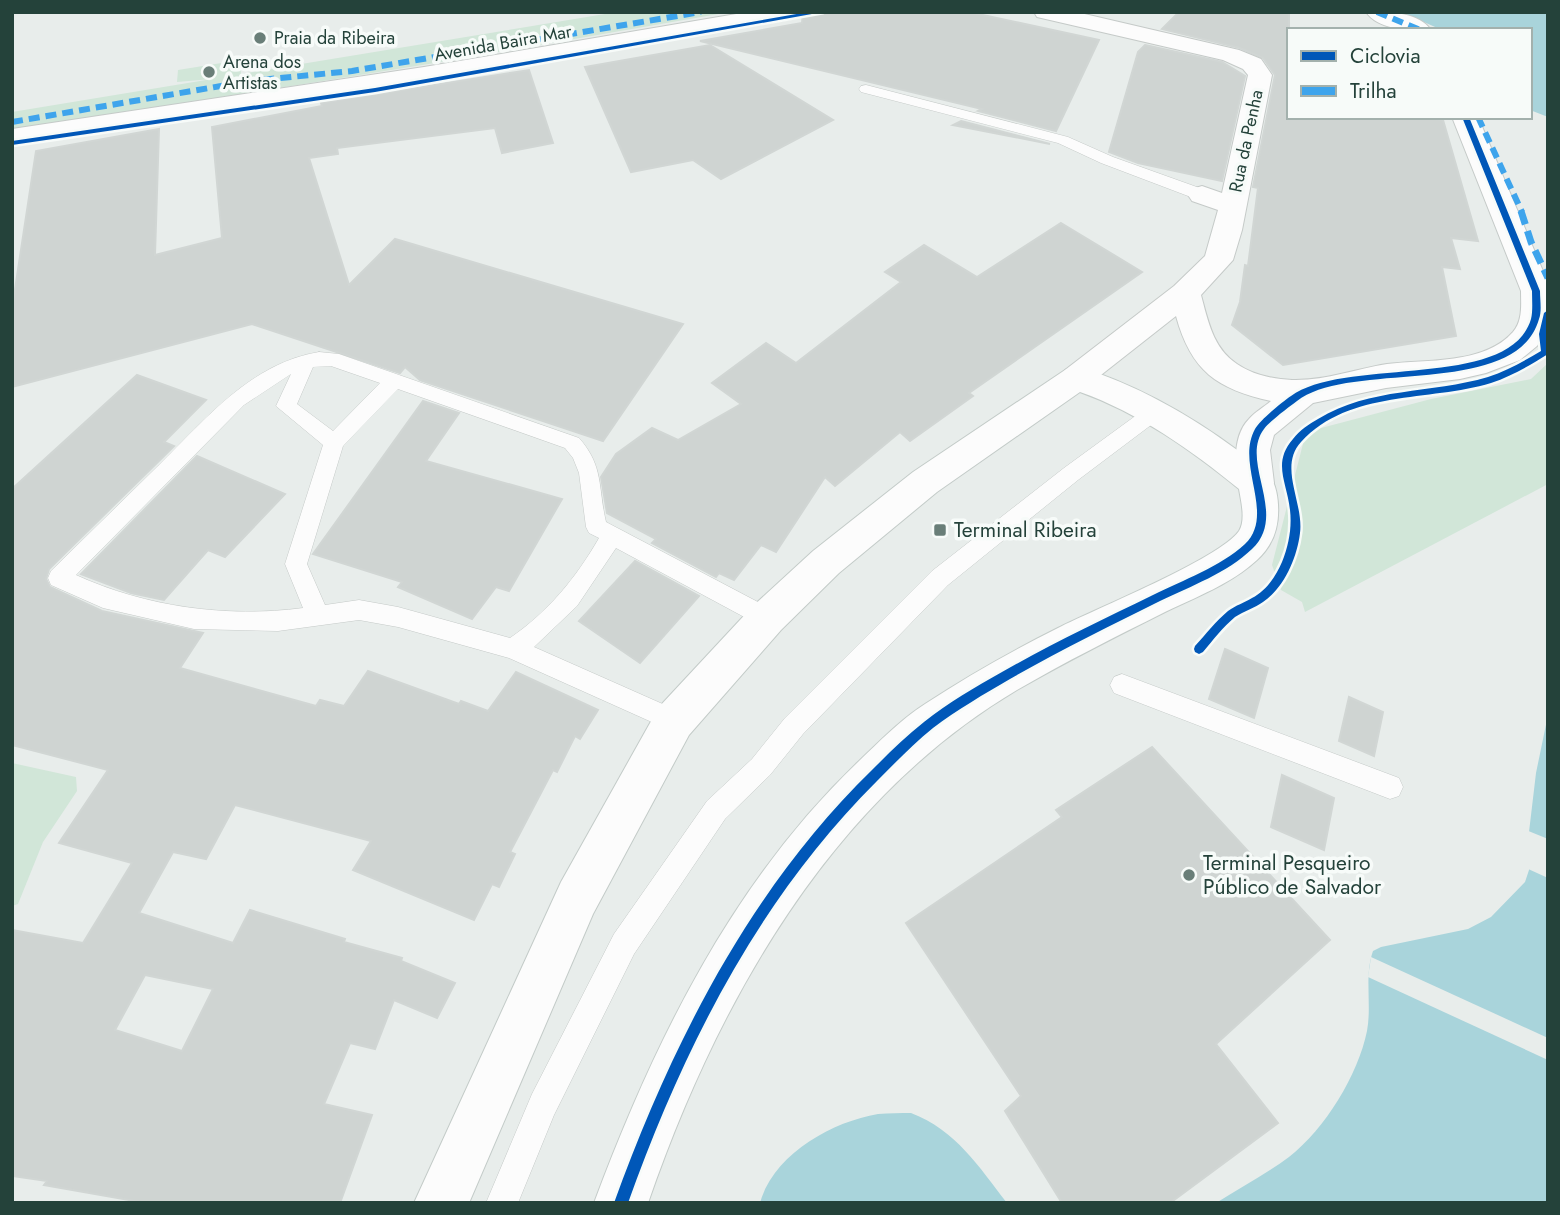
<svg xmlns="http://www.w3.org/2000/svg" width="1560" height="1215" font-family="Jost,sans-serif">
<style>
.green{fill:#d1e6d8}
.water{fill:#a9d4db}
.pier{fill:#e8edeb}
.building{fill:#cfd4d2;stroke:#d1d6d4;stroke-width:2;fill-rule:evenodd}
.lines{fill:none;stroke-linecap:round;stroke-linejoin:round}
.lane-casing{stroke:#c5cac8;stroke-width:1}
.street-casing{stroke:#c5cac8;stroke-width:2}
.secondary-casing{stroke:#c3cbc8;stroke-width:2}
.lane{fill:#fcfcfc;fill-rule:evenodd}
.street{fill:#fcfcfc;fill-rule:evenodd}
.secondary{fill:#fcfcfc;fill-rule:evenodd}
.quiet-far1{stroke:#3ea4ec;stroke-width:6;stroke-dasharray:11 6;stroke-linecap:butt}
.quiet{stroke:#3ea4ec;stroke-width:7;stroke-dasharray:14 7;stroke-linecap:butt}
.cycleway-casing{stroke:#f7fbf9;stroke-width:5}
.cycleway{fill:#0057b8;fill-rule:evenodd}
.poi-dot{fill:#697e78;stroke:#f7fbf9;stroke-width:2.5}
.labels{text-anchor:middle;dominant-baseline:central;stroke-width:7;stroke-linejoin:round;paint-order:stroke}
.far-poi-label{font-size:18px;fill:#24423a;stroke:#f7fbf9;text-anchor:start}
.far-street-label{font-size:18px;fill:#24423a;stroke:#f7fbf9}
.poi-label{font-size:21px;fill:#24423a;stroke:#f7fbf9;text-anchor:start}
</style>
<rect width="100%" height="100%" fill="#e8edeb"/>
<g class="green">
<polygon points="617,12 730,12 441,62 12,131 12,112 212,79 177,82 178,70 240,60 241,74"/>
<polygon points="1548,363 1548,484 1305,612 1302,602 1281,590 1272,565 1306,432 1431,399 1531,379"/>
<polygon points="12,763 76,777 77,791 43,842 18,904 12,906"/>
</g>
<g class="water">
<polygon points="1401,12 1548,12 1548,117 1530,110 1530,30 1442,30"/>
<path d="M1548,715v488h-332c24,-15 50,-29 73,-46 36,-28 69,-82 78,-126 5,-27 -3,-54 6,-80l8,-4 87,-18 23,-12 34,-35 4,-12v-38l7,-59z"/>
<path d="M911,1113c45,17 68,54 96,90h-247c13,-48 71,-81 118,-89 11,-1 23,-1 33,-1z"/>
</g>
<g class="pier">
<polygon points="1526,830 1548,839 1548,878 1526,868"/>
<polygon points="1371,957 1548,1038 1548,1060 1368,977"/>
</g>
<g class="building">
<polygon points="803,12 969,12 1099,40 1056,131 978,111 982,109 700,41 802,23"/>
<polygon points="1179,12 1289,12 1289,117 1416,117 1443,120 1478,241 1451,238 1460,269 1442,267 1456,336 1283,365 1232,325 1240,302 1245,265 1248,266 1258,188 1253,187 1275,75 1263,58 1240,48 1162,29"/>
<polygon points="710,45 833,120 721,179 693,160 631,172 585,67"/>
<polygon points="1145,45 1222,62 1245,76 1222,181 1138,163 1109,152 1138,52"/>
<polygon points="529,70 553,143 502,153 495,128 337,148 338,154 309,158 349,285 395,239 683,324 603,441 420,380 405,367 400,373 252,324 12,387 12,309 36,151 159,129 155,255 222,238 212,127 322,106 321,103"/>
<polygon points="961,121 1050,144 953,125"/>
<polygon points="1061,223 1142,272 969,393 973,396 910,441 900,432 835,486 825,477 776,552 761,545 734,580 719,573 716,577 652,543 656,539 607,513 601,477 616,454 652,428 678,440 741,404 712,383 766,343 796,363 901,282 885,272 924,245 977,277"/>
<path d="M137,375l69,25 -42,42 10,4 -125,123 -3,10 4,8 52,24 101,22 -23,35 136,38 4,-6 24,6 24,-35 91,33 2,-3 27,10 28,-39 82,38 -18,29 -5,-3 -18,36 -4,-2 -43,82 5,2 -16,33 -7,-3 -18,36 -121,-50 18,-29 -136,-36 -29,54 -33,-7 -34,61 94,30 17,-33 95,29 -1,3 58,16 -1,3 54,22 -18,35 -43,-18 -19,49 -25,-6 -26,61 48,11 -32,88h-194l-102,-18 3,-4 -35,-5v-246l71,13 49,-80 -73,-20 49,-73 -96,-25v-256zM145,975l68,14 -31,62 -67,-21z"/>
<polygon points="423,401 459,413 426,461 562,499 509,591 496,587 472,619 398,587 402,582 313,554"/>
<polygon points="197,456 285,494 225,557 208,550 164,600 131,593 81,574"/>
<polygon points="635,561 699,596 640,663 579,621"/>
<polygon points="1225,649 1268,668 1254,718 1209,699"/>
<polygon points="1349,697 1383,712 1374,756 1339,741"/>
<polygon points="1152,747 1330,940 1216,1044 1278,1123 1170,1203 1062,1203 1005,1111 1021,1096 906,923 1062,817 1056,810"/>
<polygon points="1282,775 1334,798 1324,850 1271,827"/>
</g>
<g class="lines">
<defs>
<g id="lane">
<polygon points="866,85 1068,137 1113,157 1208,191 1210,195 1208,199 1196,199 1101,163 1058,143 861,92 859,89 861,86"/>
<path d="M319,352l20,2 240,84c25,28 19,50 27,84l169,89 3,7 -3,7 -8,3 -8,-3 -143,-77 -39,58 -43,41 149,66 3,8 -3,8 -9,3 -165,-74 -111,-31 -39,-7 -81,11 -84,-2 -91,-21 -52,-23 -3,-7 3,-7c36,-35 72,-71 108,-106 47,-46 92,-102 160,-113zM331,366l49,17 -47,48 -36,-27 16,-37zM291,374l-15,32 47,39 -38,119 18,44c-76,10 -157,-1 -227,-33l168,-170zM398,389l167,59 8,10 6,15 7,54 3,6 10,5c-23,40 -51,74 -89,100l-112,-31 -39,-7 -34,5 -18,-41 36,-118z"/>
<polygon points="1156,404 1163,406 1166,411 1163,416 1078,480 948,585 803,734 770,775 725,819 634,954 554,1115 518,1203 486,1203 532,1094 614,934 707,801 752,759 785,718 932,571 1064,468 1149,406"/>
<polygon points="1122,674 1399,778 1403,787 1399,796 1390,799 1114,693 1110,685 1114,677"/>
</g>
<g id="street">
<polygon points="748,12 801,12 798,17 790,19 424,81 12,145 12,129 424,67"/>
<path d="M1034,12h42l163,38 22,9 11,16 -30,155 -9,30 -32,35c7,26 12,53 36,69 16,11 36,15 55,16 33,1 63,-11 95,-16 39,-5 97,1 126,-32 10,-12 8,-27 8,-41l-69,-174h26l70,166v42l-6,13 -5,8 -17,14 -34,13 -26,6 -74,9 -73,15 -39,32 -4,15 4,33 -6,10 -12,4 -12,-4c-11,-20 -12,-57 5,-74 6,-7 15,-12 22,-18 -54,-12 -80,-30 -95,-85l-89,70 -11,4 -11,-4 -5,-8 5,-8 109,-84 31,-30 13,-46 -26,-9 -4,-6 4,-6 10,-3 20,7 26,-118 -5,-6 -20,-9 -186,-43z"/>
<path d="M1366,12c20,0 52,-1 65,18 -20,0 -52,1 -65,-18z"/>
</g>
<path id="secondary" d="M1076,366c60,18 114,49 164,86 9,6 23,14 29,23 10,12 11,39 7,54 -3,12 -10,23 -19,31 -26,24 -61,37 -92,52 -50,25 -100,50 -148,78 -187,111 -300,313 -369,513h-54c60,-161 138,-320 263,-440 22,-21 43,-43 68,-59 43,-28 87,-53 133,-76 37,-19 161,-69 181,-97 7,-11 2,-30 0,-42 -48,-39 -100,-76 -159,-97l-143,100 -98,81 -58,57 -92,105 -96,179 -124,289h-55l147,-321 98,-175 94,-101 60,-55 100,-79 152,-102z"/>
</defs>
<use href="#lane" class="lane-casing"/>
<use href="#street" class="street-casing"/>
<use href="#secondary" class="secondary-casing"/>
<use href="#lane" class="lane"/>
<use href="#street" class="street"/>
<use href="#secondary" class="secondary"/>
<g class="quiet-far1">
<polyline points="1377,12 1420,30"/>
<polyline points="1478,117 1522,212"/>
<polyline points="12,122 250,81 352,71 701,12"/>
</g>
<polyline class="quiet" points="1521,211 1531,242 1548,278"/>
<defs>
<g id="cycleway">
<polygon points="808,12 823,12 375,92 12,145 12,141 375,88"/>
<path d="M1462,117h7l71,174c0,9 2,20 -1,28 -23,81 -188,40 -242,82 -8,6 -27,20 -33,28 -25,33 25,85 -12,120 -25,24 -61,37 -92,52 -50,25 -101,50 -150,78 -26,15 -53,31 -77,49 -20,16 -38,35 -56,53 -118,117 -194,268 -249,422h-14c58,-160 136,-314 258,-433 17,-17 34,-34 52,-48 24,-19 51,-35 78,-50 49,-28 100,-52 151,-77 30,-15 67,-28 92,-51 31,-30 -10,-79 10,-115 5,-9 27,-27 36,-33 54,-40 219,-5 240,-77 2,-8 1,-19 1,-28z"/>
<path d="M1548,310v44c-19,12 -36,22 -57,29 -62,19 -141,6 -190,59 -23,25 3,61 -1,91 -3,25 -16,55 -37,69 -8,6 -19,9 -28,15 -12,10 -22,23 -32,35l-4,2 -4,-2 -1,-3 1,-3c11,-12 21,-25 33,-35 8,-6 16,-8 24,-13 14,-7 24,-22 30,-36 7,-17 10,-35 8,-52 -3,-28 -18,-47 3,-71 7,-9 16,-15 25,-20 52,-32 113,-25 170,-42 19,-6 36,-16 53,-26l-2,-17 5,-21z"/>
</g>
</defs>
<use href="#cycleway" class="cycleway-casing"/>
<use href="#cycleway" class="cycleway"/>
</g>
<g class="poi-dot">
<circle cx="260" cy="38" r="7"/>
<circle cx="209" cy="72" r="7"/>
<rect x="933" y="523" width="14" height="14" rx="3.5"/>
<circle cx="1189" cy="875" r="7"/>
</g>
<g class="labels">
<g class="far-poi-label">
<text x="274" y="38">Praia da Ribeira</text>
<text x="223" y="62">Arena dos<tspan x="223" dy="21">Artistas</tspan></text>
</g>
<g class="far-street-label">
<text transform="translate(503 43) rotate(-10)">Avenida Baira Mar</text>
<text transform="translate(1246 141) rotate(-78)">Rua da Penha</text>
</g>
<g class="poi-label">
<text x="954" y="530">Terminal Ribeira</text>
<text x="1203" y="863">Terminal Pesqueiro<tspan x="1203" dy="24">Público de Salvador</tspan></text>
</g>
</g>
<rect width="1560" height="1215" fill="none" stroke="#24423a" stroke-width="28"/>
<rect x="1287" y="28" width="245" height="91" fill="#f7fbf9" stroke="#a3b1ad" stroke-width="2"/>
<rect x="1301" y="51" width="35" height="10" fill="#0057b8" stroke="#a3b1ad" stroke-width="2"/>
<text x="1350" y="63" font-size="21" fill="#24423a">Ciclovia</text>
<rect x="1301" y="86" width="35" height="10" fill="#3ea4ec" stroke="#a3b1ad" stroke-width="2"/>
<text x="1350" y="98" font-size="21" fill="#24423a">Trilha</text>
</svg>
